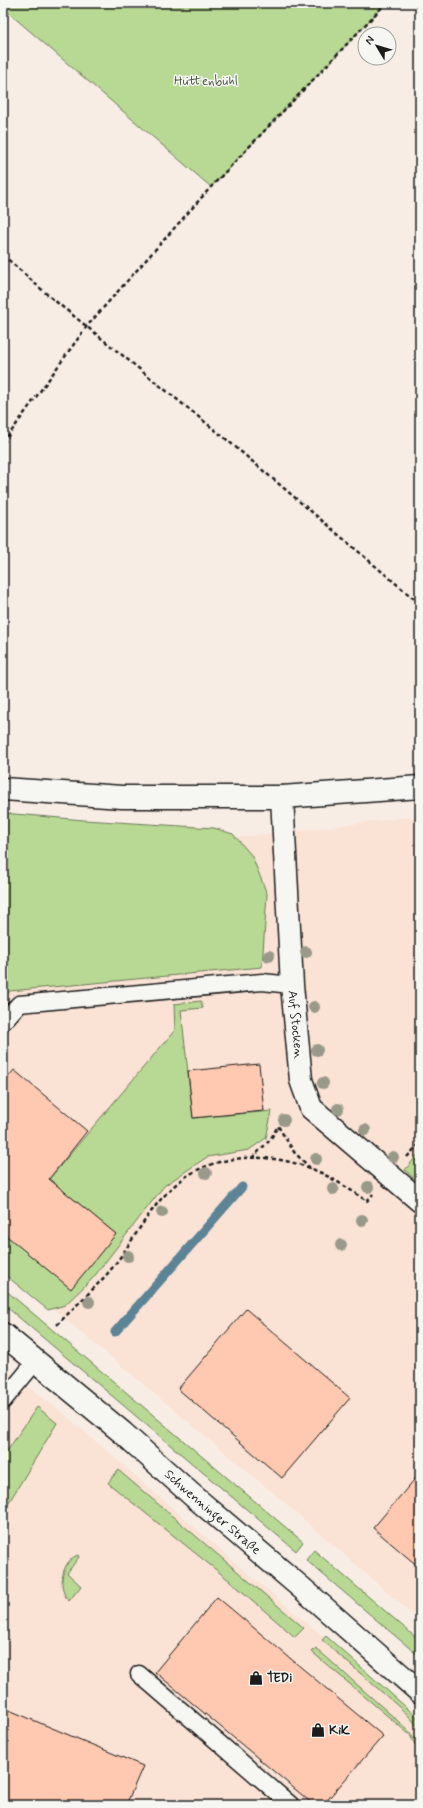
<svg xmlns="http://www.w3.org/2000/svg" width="423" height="1808" font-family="Mynerve,sans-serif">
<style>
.built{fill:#fae2d5}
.green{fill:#b8d993;stroke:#6a7a58}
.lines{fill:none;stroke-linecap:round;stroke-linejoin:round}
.stream{stroke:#5c8396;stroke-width:9}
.building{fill:#fec9b0;stroke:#1c1c1c}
.lane-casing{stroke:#1c1c1c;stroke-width:19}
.street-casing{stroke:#1c1c1c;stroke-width:25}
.secondary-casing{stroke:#1c1c1c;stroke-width:25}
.path{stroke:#1c1c1c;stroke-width:2.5;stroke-dasharray:4 3;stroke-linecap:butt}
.lane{stroke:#f6f6f2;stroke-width:16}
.street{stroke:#f6f6f2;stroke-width:22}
.secondary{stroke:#f6f6f2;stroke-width:22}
.tree{fill:#99998a}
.labels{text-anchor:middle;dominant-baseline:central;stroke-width:3;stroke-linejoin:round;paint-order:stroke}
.park-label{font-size:13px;fill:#4b5540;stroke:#f6f6f2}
.street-label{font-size:13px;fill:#1c1c1c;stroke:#f6f6f2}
.poi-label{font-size:13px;font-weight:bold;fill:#1c1c1c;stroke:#f6f6f2;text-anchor:start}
</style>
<rect width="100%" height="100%" fill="#f8ede5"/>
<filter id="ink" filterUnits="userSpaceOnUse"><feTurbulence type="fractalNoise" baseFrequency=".025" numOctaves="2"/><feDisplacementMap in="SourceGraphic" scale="8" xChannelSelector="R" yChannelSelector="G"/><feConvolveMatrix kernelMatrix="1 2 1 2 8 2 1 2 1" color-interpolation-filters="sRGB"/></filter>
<g filter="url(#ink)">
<g class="built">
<polygon points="420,816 420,1621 284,1502 3,1267 3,865"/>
<polygon points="3,1367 63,1413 238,1565 420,1718 420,1805 3,1805"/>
</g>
<g class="green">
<polygon points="3,3 386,3 211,187 3,8"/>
<polygon points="3,813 84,820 214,828 233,834 252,856 267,894 262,967 10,991 3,999"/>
<polygon points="201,1001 203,1008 181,1010 193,1118 272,1111 266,1138 249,1150 207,1157 164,1186 93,1278 65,1305 48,1310 3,1273 3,1233 116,1234 49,1179 175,1030 174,1004"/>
<polygon points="420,1152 420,1184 405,1170"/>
<polygon points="3,1288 303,1542 296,1551 3,1304"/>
<polygon points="37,1407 57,1423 3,1512 3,1457"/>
<polygon points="118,1470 304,1628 295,1637 230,1581 108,1483"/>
<polygon points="314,1550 420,1641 420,1657 306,1560"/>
<path d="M78,1555l1,2 -12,16 14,13 -12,15c-12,-12 -8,-40 9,-46z"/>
<polygon points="326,1636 417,1717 420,1721 420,1729 407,1714 322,1640"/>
<polygon points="316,1648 408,1730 420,1746 420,1754 410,1735 312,1652"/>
</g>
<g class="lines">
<polyline class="stream" points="115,1332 242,1187"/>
</g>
<g class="building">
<polygon points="259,1064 264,1111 193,1118 188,1071"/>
<polygon points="14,1070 87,1131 49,1179 116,1234 71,1289 3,1233 3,1083"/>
<polygon points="246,1309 350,1398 282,1478 178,1389"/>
<polygon points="420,1473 420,1568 373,1528"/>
<polygon points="217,1597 383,1736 323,1805 314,1805 155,1672"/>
<polygon points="9,1710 143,1766 126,1805 3,1805 3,1723"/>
</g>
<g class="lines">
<defs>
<g id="lane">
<polyline points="3,1022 19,1004 262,982 292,985"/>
<polyline points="3,1401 36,1361"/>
<polyline points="139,1674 291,1805"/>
</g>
<g id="street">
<path id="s1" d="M282,797l10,188 9,95 10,28 109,93"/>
<path id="s2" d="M3,1334l120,99 68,61 113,96 116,102"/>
</g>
<polyline id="secondary" points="3,789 122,797 282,797 420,787"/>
</defs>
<use href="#lane" class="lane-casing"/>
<use href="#street" class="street-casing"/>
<use href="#secondary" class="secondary-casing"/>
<g class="path">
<polyline points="3,255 49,296 226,439 420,604"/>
<polyline points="3,443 87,326 211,187 386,3"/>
<polyline points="407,1157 420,1143"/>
<polyline points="252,1158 270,1140 278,1126 294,1152 310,1168"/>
<path d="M57,1325c16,-17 35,-34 51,-52 23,-27 39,-63 66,-87 36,-33 94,-35 138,-17 20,8 37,20 55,32l6,-7"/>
</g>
<use href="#lane" class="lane"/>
<use href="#street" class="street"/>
<use href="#secondary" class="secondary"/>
</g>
<g class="tree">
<circle cx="306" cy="952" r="6"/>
<circle cx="269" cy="956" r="6"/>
<circle cx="314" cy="1007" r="6"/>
<circle cx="317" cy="1050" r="6"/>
<circle cx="323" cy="1083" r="6"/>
<circle cx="338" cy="1109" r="6"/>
<circle cx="284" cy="1120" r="6"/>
<circle cx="365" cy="1130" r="6"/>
<circle cx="393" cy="1157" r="6"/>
<circle cx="316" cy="1159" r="6"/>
<circle cx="206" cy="1173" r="6"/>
<circle cx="368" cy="1187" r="6"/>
<circle cx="333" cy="1189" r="6"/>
<circle cx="162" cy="1212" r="6"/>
<circle cx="362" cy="1220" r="6"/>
<circle cx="341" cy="1245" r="6"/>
<circle cx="128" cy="1256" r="6"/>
<circle cx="89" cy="1302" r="6"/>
</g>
</g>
<defs>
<symbol id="shop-bare" viewBox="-9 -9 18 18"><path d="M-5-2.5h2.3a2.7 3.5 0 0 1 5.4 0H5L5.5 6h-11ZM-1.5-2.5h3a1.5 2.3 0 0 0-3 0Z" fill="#1c1c1c" stroke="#f6f6f2" stroke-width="2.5" paint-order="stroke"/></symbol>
</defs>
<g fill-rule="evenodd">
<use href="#shop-bare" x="246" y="1668" width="20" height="20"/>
<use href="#shop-bare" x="308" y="1720" width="20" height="20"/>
</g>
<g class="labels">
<g class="park-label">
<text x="206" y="81">Hüttenbühl</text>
</g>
<g class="street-label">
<text stroke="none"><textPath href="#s1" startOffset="228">Auf Stocken</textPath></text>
<text stroke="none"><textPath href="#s2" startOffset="275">Schwenninger Straße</textPath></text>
</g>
<g class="poi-label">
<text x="267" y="1678">TEDi</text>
<text x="329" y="1730">KiK</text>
</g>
</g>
<rect width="423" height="1808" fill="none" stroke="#f6f6f2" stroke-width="16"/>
<rect x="8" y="8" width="407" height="1792" fill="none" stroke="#1c1c1c" stroke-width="1.5" filter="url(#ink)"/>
<g transform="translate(377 46) rotate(308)"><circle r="19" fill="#f6f6f2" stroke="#9f9f9c"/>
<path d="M0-3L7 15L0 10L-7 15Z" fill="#1c1c1c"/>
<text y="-6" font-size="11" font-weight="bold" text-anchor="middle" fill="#1c1c1c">N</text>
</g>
</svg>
